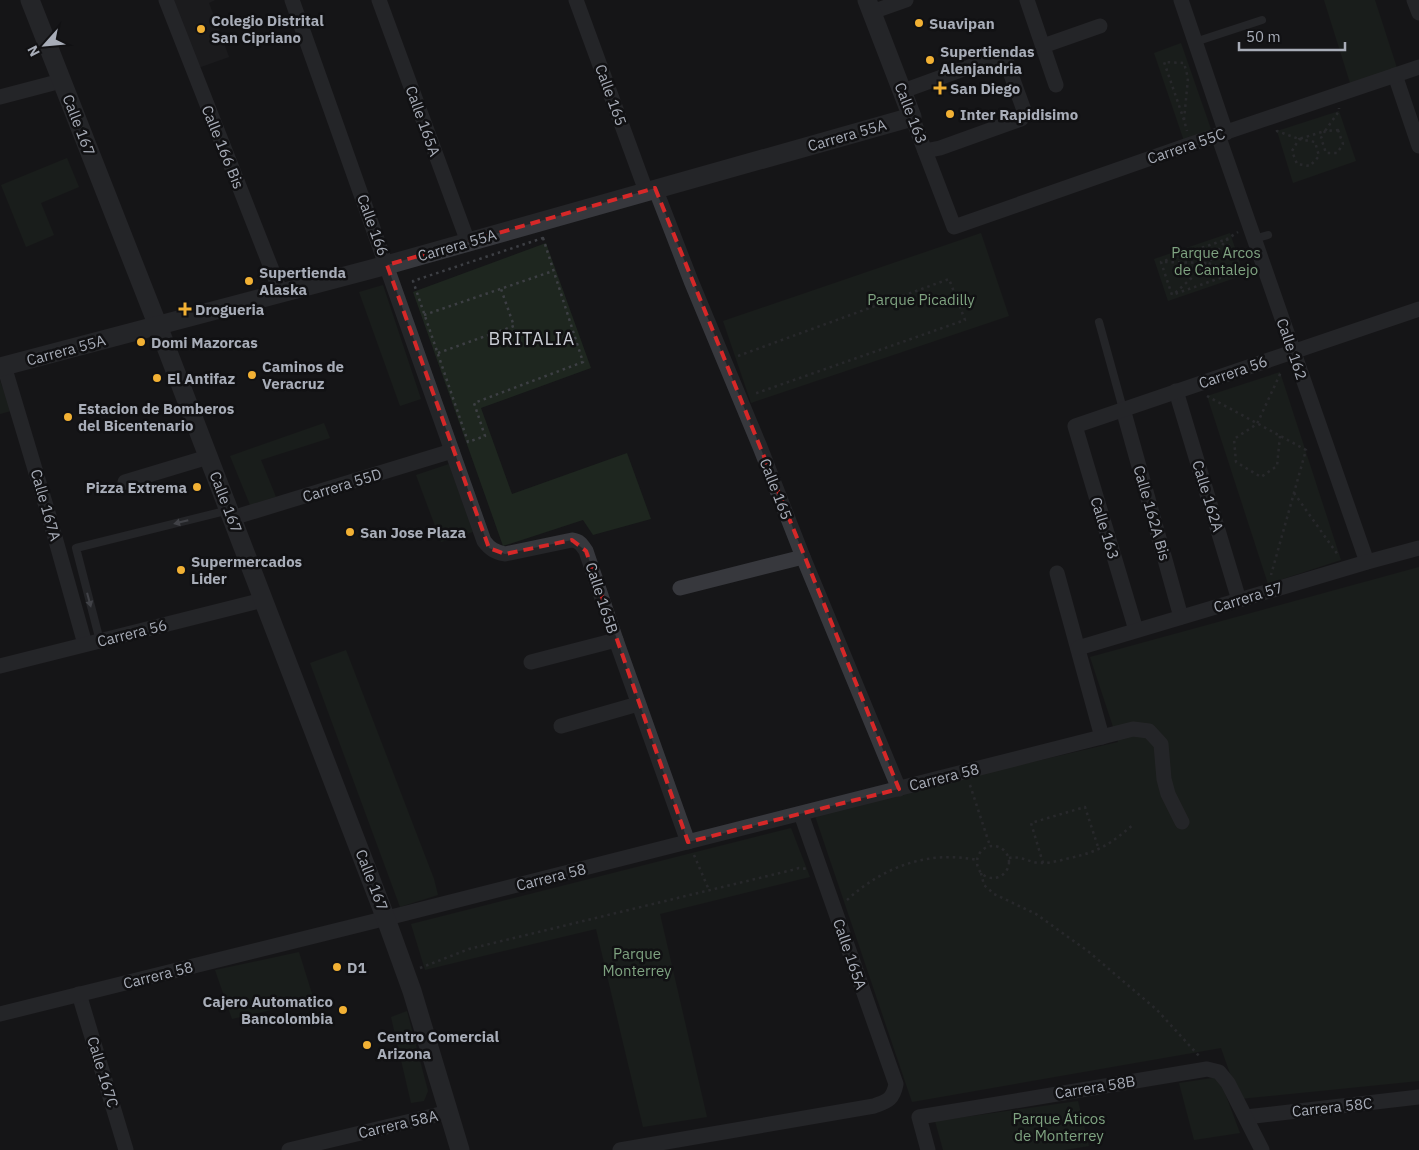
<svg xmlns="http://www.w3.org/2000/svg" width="1419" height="1150" font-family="'IBM Plex Sans',sans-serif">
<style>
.built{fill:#222225}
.green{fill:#1e261f}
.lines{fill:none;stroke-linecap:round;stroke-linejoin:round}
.path{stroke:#3d3f44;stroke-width:2.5;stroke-dasharray:2.5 4;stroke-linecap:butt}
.service{stroke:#37383d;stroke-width:8}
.minor{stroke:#37383d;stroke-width:15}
.tertiary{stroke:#37383d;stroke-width:19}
.oneway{fill:#757881}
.marked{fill:none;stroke:#d62828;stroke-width:4;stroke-dasharray:10 6;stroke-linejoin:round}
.poi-dot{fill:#f2b134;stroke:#111113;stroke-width:2}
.labels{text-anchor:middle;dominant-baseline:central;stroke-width:5;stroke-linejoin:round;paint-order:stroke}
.poi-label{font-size:15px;font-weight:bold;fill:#a8adb8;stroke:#111113;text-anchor:start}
.street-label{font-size:15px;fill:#a8adb8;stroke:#111113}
.park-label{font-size:15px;fill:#7fa381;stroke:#111113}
.quarter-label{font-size:18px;letter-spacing:1px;fill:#c9ccd4;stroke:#111113}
</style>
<rect width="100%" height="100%" fill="#161618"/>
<polygon class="built" points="172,0 215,0 209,3 229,57 198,68"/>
<g class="green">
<polygon points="1324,0 1375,0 1397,68 1350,83"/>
<polygon points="1181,43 1212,132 1184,141 1154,53"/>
<polygon points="1339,111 1356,161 1293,183 1277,131"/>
<polygon points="67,158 79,187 41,203 54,235 26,247 1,185"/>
<polygon points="981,233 1009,316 751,403 723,321"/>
<polygon points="1230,233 1244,275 1168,301 1154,259"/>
<polygon points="546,243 591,368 481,408 512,494 627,453 651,519 593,535 583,520 503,546 413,292"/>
<polygon points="383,285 421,399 400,406 359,292"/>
<polygon points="1280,372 1341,560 1268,584 1207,396"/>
<polygon points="0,380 11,411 0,414"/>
<polygon points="324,423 330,438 261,460 276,497 250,505 230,456"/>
<polygon points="449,464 473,532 441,542 416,475"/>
<polygon points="1419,567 1419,1081 1239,1099 1221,1048 912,1102 814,813 1118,742 1090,657"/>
<polygon points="346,650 434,879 438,895 400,907 310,663"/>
<polygon points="791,828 810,877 660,914 707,1117 643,1127 596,929 425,970 411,924"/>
<polygon points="299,952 314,1000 232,1019 215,970"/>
<polygon points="407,1011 428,1091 424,1101 411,1103 391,1017"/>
<polygon points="1219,1077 1240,1133 1194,1140 1179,1083"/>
<polygon points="1078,1101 1089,1146 1065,1150 943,1150 935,1121"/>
</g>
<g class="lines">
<g class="path">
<polyline points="1184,120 1164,62 1184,63 1188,78 1184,120 1187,131"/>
<polyline points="1277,130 1277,131 1299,139 1325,131 1339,111 1339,108"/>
<polygon points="1338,130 1343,144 1337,153 1326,153 1321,138 1325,131"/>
<polygon points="1299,139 1315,142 1319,156 1310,166 1297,164 1292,151"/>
<polygon points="543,238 583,362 474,403 485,436 468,442 413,281"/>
<polyline points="1165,262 1208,263 1174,294"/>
<polyline points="1236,271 1208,263 1227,239 1238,232"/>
<polyline points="1237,272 1227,239 1161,262 1172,295 1237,272 1251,271"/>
<polyline points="424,315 553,271"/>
<polyline points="438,353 514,326 501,289"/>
<polyline points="738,356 949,279 965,320 754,394"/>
<polyline points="1207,396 1306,450 1271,575"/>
<polyline points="1280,436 1277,466 1261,477 1236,462 1234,439 1257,424 1281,372"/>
<polyline points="1294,493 1338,555"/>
<polyline points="970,785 990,846"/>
<circle cx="993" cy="862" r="16"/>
<polyline points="694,855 709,890"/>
<path d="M1009,858c13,-3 22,6 34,5 9,0 18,-3 27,-5 31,-7 40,-14 64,-34"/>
<polyline points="1043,863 1031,823 1085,807 1099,850"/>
<polyline points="981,873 984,885 994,894 1036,914 1089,952 1157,1010 1200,1057"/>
<path d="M847,900c36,-33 81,-50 130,-40"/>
<polyline points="420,968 469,949 792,870 799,868 807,869"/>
</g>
<g class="service">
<polyline points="1195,42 1262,20"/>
<polyline points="1254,239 1268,235"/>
<polyline points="1099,322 1123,409"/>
<polyline points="100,641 76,548 229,510"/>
</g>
<g class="minor">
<polyline points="166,0 281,293"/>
<path d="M292,0l192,541c6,8 11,11 21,13l67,-14c8,1 10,5 14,11l30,89 72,202"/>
<polyline points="379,0 468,242"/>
<polyline points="576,0 646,191"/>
<polyline points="1027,0 1056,85"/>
<polyline points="1181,0 1226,133"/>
<polyline points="1414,0 1419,13"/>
<polyline points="872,12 906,0"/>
<polyline points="1043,46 1100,26"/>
<polyline points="1395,75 1419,146"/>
<polyline points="903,91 994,58 1000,56 1005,58 1025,113 1021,119 940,148 925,151"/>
<polyline points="0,97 61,81"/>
<polyline points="912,117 954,227 1191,144 1419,67"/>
<polyline points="1218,135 1367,562"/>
<polyline points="655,188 691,281 760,447 803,557 899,789"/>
<polyline points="4,366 49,516 85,644"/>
<polyline points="1176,391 1239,600"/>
<polyline points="1123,409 1181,617"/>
<polyline points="125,482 208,457"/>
<polyline points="232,518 452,451"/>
<polyline points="1057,573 1102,737"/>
<polyline points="680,588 803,557"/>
<polyline points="1136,630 1075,426 1419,309"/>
<polyline points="1078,648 1367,562 1419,548"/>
<polyline points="531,662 616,640"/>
<polyline points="0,666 263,600"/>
<polyline points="561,726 638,704"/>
<polyline points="79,994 126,1150"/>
<polyline points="0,1014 399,915 1133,729 1149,731 1161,744 1164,779 1168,794 1182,822"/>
<polyline points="1246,1117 1419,1097"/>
<polyline points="289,1150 449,1112"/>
<path d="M620,1150l254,-44c13,-5 19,-6 22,-22l-95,-270"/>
<polyline points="928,1150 919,1117 1207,1069 1219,1072 1228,1083 1262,1150"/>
</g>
<g class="tertiary">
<polyline points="30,0 158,326 386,919 412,991 460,1150"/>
<polyline points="0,367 387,265 912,117 867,0"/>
</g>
</g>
<defs><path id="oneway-solid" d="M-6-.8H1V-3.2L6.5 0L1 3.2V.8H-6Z" transform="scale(1.25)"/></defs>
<g class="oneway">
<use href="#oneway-solid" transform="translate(181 522) rotate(166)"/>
<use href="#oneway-solid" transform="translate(89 600) rotate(75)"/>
</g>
<path d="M0 0H1419V1150H0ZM655,188l244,601 -211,53 -102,-291 -14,-11 -67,14 -16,-6 -102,-283z" fill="#161618" fill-opacity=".55" fill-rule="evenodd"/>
<path class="marked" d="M655,188l244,601 -211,53 -102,-291 -14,-11 -67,14 -16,-6 -102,-283z"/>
<g class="poi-dot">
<circle cx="919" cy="23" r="5"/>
<circle cx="201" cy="29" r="5"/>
<circle cx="930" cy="60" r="5"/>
<path d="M937.5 80.5h5v5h5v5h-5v5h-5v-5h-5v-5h5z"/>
<circle cx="950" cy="114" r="5"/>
<circle cx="249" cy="281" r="5"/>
<path d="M182.5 301.5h5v5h5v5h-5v5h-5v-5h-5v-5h5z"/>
<circle cx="141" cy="342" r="5"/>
<circle cx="252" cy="375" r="5"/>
<circle cx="157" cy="378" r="5"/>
<circle cx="68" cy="417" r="5"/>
<circle cx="197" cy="487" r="5"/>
<circle cx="350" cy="532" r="5"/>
<circle cx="181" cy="570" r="5"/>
<circle cx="337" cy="967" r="5"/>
<circle cx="343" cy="1010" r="5"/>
<circle cx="367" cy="1045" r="5"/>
</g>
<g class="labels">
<g class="poi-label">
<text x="211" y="20">Colegio Distrital<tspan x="211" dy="17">San Cipriano</tspan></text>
<text x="929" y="23">Suavipan</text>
<text x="940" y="51">Supertiendas<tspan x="940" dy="17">Alenjandria</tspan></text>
<text x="950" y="88">San Diego</text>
<text x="960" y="114">Inter Rapidisimo</text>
<text x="259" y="272">Supertienda<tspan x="259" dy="17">Alaska</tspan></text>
<text x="195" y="309">Drogueria</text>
<text x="151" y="342">Domi Mazorcas</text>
<text x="262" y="366">Caminos de<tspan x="262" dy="17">Veracruz</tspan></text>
<text x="167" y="378">El Antifaz</text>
<text x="78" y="408">Estacion de Bomberos<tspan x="78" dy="17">del Bicentenario</tspan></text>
<text x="187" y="487" text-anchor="end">Pizza Extrema</text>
<text x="360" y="532">San Jose Plaza</text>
<text x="191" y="561">Supermercados<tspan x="191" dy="17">Lider</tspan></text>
<text x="347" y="967">D1</text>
<text x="333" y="1001" text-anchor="end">Cajero Automatico<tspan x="333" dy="17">Bancolombia</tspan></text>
<text x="377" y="1036">Centro Comercial<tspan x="377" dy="17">Arizona</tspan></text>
</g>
<g class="street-label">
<text transform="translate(611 95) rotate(70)">Calle 165</text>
<text transform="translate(911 113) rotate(69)">Calle 163</text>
<text transform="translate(423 121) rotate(70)">Calle 165A</text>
<text transform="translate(79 125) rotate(69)">Calle 167</text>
<text transform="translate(847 135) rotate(-16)">Carrera 55A</text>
<text transform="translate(1186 146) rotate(-19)">Carrera 55C</text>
<text transform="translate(223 147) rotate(68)">Calle 166 Bis</text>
<text transform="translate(373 225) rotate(70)">Calle 166</text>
<text transform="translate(457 245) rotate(-16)">Carrera 55A</text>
<text transform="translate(1292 349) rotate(71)">Calle 162</text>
<text transform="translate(66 350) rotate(-15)">Carrera 55A</text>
<text transform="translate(1233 372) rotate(-19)">Carrera 56</text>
<text transform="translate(342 485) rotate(-17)">Carrera 55D</text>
<text transform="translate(776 489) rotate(69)">Calle 165</text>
<text transform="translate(1208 496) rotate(73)">Calle 162A</text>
<text transform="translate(226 502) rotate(69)">Calle 167</text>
<text transform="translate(46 505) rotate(74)">Calle 167A</text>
<text transform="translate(1152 513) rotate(74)">Calle 162A Bis</text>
<text transform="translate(1105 528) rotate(73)">Calle 163</text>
<text transform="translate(1248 597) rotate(-17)">Carrera 57</text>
<text transform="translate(602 598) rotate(72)">Calle 165B</text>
<text transform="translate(132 633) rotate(-14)">Carrera 56</text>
<text transform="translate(944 777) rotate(-14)">Carrera 58</text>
<text transform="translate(551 877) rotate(-14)">Carrera 58</text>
<text transform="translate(372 880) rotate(69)">Calle 167</text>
<text transform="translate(850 954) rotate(71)">Calle 165A</text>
<text transform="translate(158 975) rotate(-14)">Carrera 58</text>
<text transform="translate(103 1072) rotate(73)">Calle 167C</text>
<text transform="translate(1095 1087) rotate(-9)">Carrera 58B</text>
<text transform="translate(1332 1107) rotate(-6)">Carrera 58C</text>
<text transform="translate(398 1124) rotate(-13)">Carrera 58A</text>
</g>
<g class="park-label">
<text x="1216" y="252">Parque Arcos<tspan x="1216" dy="17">de Cantalejo</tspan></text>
<text x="921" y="299">Parque Picadilly</text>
<text x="637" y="953">Parque<tspan x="637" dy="17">Monterrey</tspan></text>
<text x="1059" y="1118">Parque Áticos<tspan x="1059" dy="17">de Monterrey</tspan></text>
</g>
<g class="quarter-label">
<text x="532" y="338">BRITALIA</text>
</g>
</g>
<g transform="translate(45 45) rotate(243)" stroke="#111113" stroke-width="4" paint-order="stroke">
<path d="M0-4L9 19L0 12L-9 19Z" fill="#a8adb8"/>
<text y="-8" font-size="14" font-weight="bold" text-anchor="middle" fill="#a8adb8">N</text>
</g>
<path d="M1239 42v8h106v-8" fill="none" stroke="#a8adb8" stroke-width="2.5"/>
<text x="1246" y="42" font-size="15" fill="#a8adb8" stroke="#111113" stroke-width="4" paint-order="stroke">50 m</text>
</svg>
